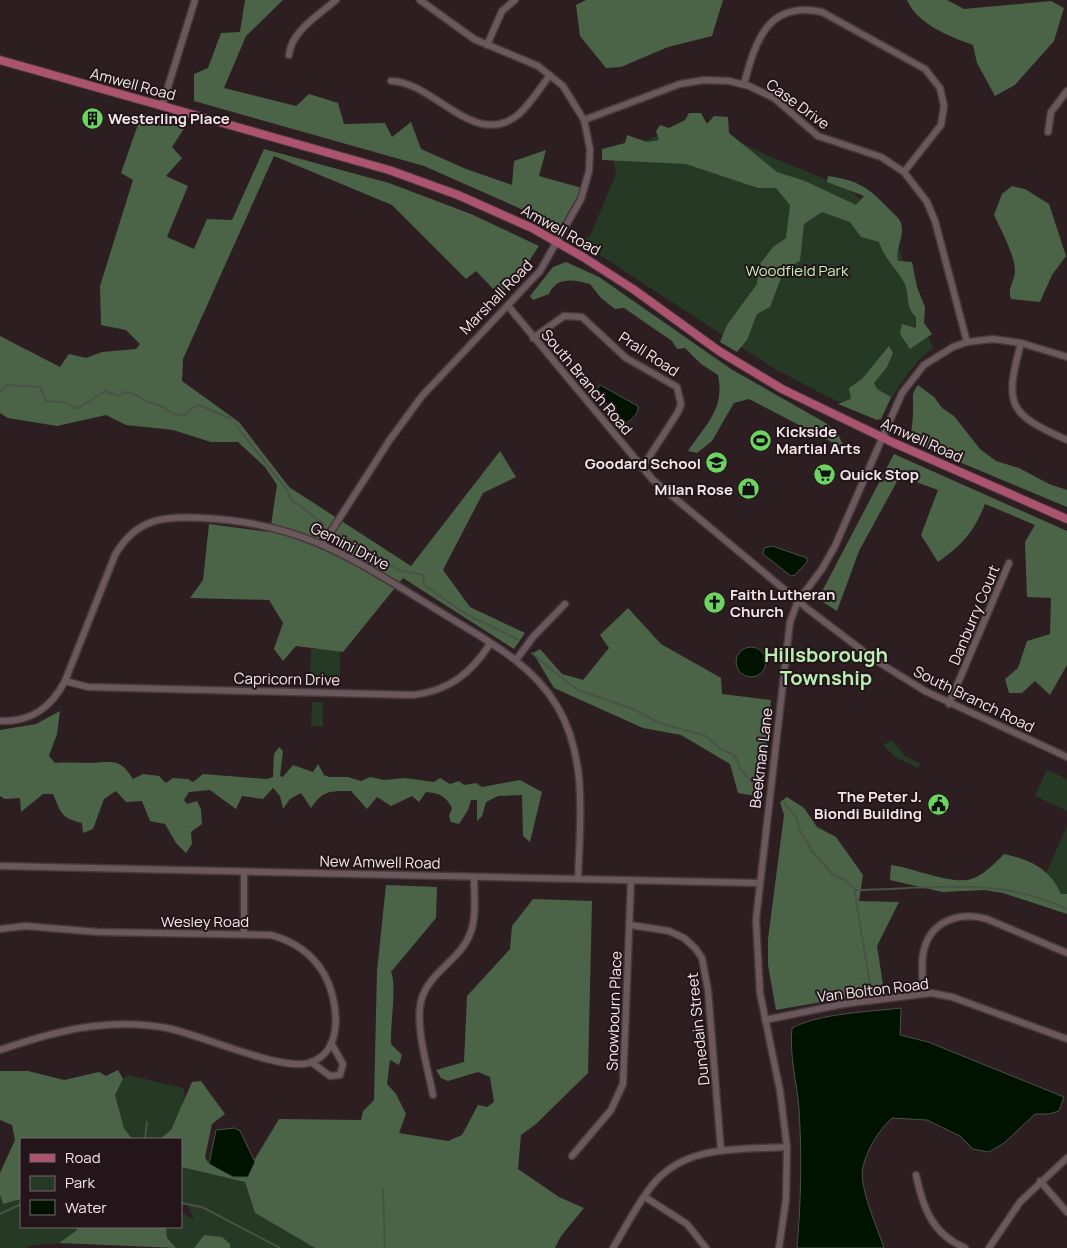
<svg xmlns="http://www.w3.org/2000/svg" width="1067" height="1248" font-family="Manrope,sans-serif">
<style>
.green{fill:#263924}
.forest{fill:#4b6447}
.water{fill:#001200;stroke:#495246}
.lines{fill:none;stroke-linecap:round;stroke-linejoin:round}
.stream{stroke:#495246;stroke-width:2}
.minor-casing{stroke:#46393c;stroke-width:9}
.major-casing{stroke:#46393c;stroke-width:10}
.minor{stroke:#6a585c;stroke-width:6}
.major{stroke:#ab536f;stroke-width:8}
.labels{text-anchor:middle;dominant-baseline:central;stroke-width:4;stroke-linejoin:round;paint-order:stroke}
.street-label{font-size:15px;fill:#f2e7ea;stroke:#231519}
.poi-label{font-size:15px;font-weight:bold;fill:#f2e7ea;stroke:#231519;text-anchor:start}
.park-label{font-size:15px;fill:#c2efbb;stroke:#231519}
.district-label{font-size:20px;font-weight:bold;fill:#b9f0b2;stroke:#231519}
</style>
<rect width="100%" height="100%" fill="#2d1e22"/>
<g class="green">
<path d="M726,121l-4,12 42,21 83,34 46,38 27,93 13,29c-25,20 -38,43 -52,72l-57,-25 -54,-29 -190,-124 10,-6 26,-62 -5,-26 30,-6 53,-19z"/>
<polygon points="311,649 340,649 340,681 310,680"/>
<polygon points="312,702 323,702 323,727 311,726"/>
<polygon points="892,740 905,756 921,764 918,768 895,757 883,745"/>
<polygon points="1047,770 1067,779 1067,811 1035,796"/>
<polygon points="1067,826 1067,902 1038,891"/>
<path d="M129,1075l54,13 2,6c-4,14 -9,40 -25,45 -7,3 -20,0 -28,0l-8,-11 -9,-33 8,-16z"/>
<polygon points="181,1167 245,1182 255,1213 315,1248 230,1248 230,1244 204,1235 194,1248 176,1248 167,1238 166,1227 181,1227 181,1212 194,1220 187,1204 181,1204"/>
<polygon points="0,1195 3,1204 21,1199 21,1227 76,1227 77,1230 59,1243 29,1246 27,1248 0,1248"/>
</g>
<g class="forest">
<polygon points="245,0 283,0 246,36 224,88 296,106 309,94 338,103 344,124 385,123 392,137 411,122 421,149 466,169 512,185 514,161 546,150 539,176 582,188 558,231 519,208 424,166 194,101 194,74 208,68 221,33 240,32"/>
<polygon points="586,0 723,0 712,36 668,47 621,67 606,68 580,36 576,5"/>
<path d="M907,0h40l17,9 87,-8 13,7 -10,33 -39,44 -20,11 -18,-33 -4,-18c-24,-9 -55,-20 -66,-45z"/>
<polygon points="142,113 164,119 173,116 187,124 172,147 182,158 166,176 188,186 167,237 194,249 207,219 232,220 264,149 389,183 471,214 539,246 521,273 499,295 476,271 466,279 392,205 274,156 183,359 182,381 239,422 289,487 411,566 500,451 516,477 483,493 443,570 470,607 525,633 514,649 403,578 343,652 296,646 283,661 274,649 283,623 269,600 190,598 203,580 209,524 270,532 277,485 265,467 238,442 211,442 173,430 126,425 106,415 57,426 8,418 0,413 0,336 60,367 69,354 86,358 102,352 136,349 140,344 126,330 101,325 100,286 133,180 121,173"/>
<path d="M689,113h12l6,11 7,-8 14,1 1,16 48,39 28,9 51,24 8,-9 -37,-14 1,-6c29,4 40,11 60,32 4,4 11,10 13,15 4,14 -6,25 -3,38l14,1 5,25 8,20 -1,16 8,11 -22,15 -10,-15 2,-10 14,4v-11c-10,-10 -7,-17 -10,-30 -4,-13 -21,-26 -27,-45l-18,-5 -11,-15 -28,-10 -18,12 -4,37 -16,9 -14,37 -13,7 -10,26 -10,12 -17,-10 7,-17 30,-41 3,-20 13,-17 13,-9 4,-33 -14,-17h-18l-72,-24 -84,-4v-11l23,-6 2,-8 20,7 12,-2 -3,-9 4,-6 9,3 16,-8z"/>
<path d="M1012,186l13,3 24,15 17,52 -14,19 -12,27 -29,-3c-4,-10 3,-17 4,-27 0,-17 -14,-42 -21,-57l8,-21z"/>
<path d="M566,262l33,15 132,92 93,53 13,10 8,17 -96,-50 -15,4 -22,38 -15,12 -9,-2c18,-27 37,-42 30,-76l-17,-11 -16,-16 -8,1 -5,-8 -48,-33 -9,1 -14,-11 -11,-14c-16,-4 -33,-8 -41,10l-16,6 -3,-4 23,-29z"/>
<polygon points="889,346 893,353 887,367 874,383 877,389 891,397 881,419 877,420 838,404 851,399 849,388 862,379"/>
<path d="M918,385l16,12 8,11 12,8 26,33 16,12 23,7 30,16 18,6v17l-139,-58c-23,-17 -15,-14 -15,-38 1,-12 -3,-16 5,-26z"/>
<path d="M894,454l173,77v134l-17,30 -15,-14 -13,12h-13l-4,-14 13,-11 9,-27 23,-7 1,-36 -24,-1 -2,-55 10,-17 -50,-21c-11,28 -23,41 -47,58l-17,-27 17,-45 -38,-14 -41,75 -22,60 -19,-12z"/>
<polygon points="628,608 661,644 721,678 722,694 771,700 761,797 738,793 730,764 681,735 643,728 554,688 533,653 540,649 562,674 583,680 609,648 600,635"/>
<path d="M60,711l-3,23 -8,22 6,7c12,-1 24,0 36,0 22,-1 29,-5 42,16l10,-5 16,2 7,7 7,-5 15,1 5,3 10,-8 64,5 6,-2 1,-23 5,-7 4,4 -3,25 3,1 10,-12 20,7 5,-8 6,11 5,2h19l13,4 9,-4 14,3 21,-2 29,4 6,-4 10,6 9,-3 5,4 12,-2 6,4 38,-7 22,12 -12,50 -7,-6 -1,-41 -24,1 -12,6 -4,14 -5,5v-21h-6l-3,10 -9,14 -8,-2 -2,-6 3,-8c-6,-12 -13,-15 -26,-16l-7,10 -7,-6 -21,10 -14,-9 -10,12 -16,-18c-21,0 -28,-1 -40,17l-10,-15 -11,6 -7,10 -3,-13 -7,-8 -10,11 -21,-3 -6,13 -26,-19 -21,2 -5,8 3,4 10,-3 4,8 1,15 -11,8 1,12 -6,9 -10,-10 -11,-19 -15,-3 -8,-20 -16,1 -10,-11 -12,8 -11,30 -10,4 -1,-10c-21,-5 -21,-10 -29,-29h-10l-22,18 -1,-14 -15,1 -5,-3v-66l36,-6z"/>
<polygon points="787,797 804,808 817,827 836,837 863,875 859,901 899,902 877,946 884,991 776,1010 768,965 768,939 784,815 780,802"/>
<path d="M1004,854c27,6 45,14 57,40h6v20l-64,-21 -19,-3 -42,2 -52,-12 1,-15c20,2 65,22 83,13 12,-5 21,-15 30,-24z"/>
<path d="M386,885l51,2 -1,31 -45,54c6,13 -1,54 0,72l11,11 -3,10 -9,-5 -3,24 9,10 10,20 -7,19 49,8 14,-6 16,-30 9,2 7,-5 -4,-25 -12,-5 -30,9 -7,-3 -5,-8 28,-8 3,-66 43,-47 2,-23 21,-27 59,2 -4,172 -52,51 -15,11 -3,34 41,28 25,11 -23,28 -6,12h-240l-60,-35 -10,-31 -64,-15v-28h-21l11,-9 21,-48 9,-1 24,33 -13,10 -7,33 4,7 35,13 35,-58 82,1 2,-9 11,-11 3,-129z"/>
<polygon points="118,1070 123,1079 115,1095 124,1128 132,1139 21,1139 21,1199 3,1204 0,1195 0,1173 15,1140 12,1125 0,1120 0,1071 28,1071 64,1080 99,1072 106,1076"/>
<polygon points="76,1227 166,1227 167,1238 176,1248 59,1243 77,1230"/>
<polygon points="204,1235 222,1237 230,1244 230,1248 194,1248"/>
</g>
<g class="water">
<path d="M600,385l38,21c1,8 -6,13 -12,17l-31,-31z"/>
<polygon points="772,546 807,558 807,562 795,575 791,576 763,554 764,548"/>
<circle cx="751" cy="662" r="15"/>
<path d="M901,1008l-1,27 28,7 136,55 -5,14 -10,3h-14l-31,29 -15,9 -16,-3 -13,-13 -33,-16 -35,-2c-13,12 -25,31 -29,49 -5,19 15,62 21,81h-87c4,-47 5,-92 2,-139 -2,-27 -10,-54 -7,-81 29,-15 76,-16 109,-20z"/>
<polygon points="235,1128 240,1131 255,1162 248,1177 233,1177 209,1164 216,1130"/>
</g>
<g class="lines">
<g class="stream">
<polyline points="0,391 7,385 40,387 46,401 67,403 77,409 105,391 120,396 123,392 134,394 148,402 164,407 173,414 185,415 192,408 199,405 231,419"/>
<polyline points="235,424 287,490 291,499 325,525"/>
<polyline points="340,533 398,570 423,575 424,585 466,614 517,639"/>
<polyline points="532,653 554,672 578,690 633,709 659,723 706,736 719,748 735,756 741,770 755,786"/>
<path d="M784,802l13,17 2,10 13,22 22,25 12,4 9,10c70,-1 147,-14 212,19"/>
<path d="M855,890c4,34 11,67 16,101"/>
<polyline points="145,1139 147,1122"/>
<polyline points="383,1189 385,1248"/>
<polyline points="181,1203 202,1207 280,1248"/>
<polyline points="0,1214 21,1204"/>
</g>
<defs>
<g id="minor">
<polyline points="487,45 502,11 515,0"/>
<path d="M289,55c2,-24 30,-40 47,-55"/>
<path d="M391,81c44,1 84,70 128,33 12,-11 21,-26 31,-39"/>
<path d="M744,84c11,-40 22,-84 78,-72l103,57 15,19 4,18 -3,19 -37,47"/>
<polyline points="162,106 195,0"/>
<polyline points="584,120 680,84 704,80 729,81 749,86 774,98 818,136 881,157 904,172 927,202 935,221 967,342"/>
<polyline points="1048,132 1051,112 1067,91"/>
<polyline points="508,306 653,480 809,610 875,660 925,691 1067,757"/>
<polyline points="533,338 564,316 582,317 626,358 677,387 681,404 678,412 642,468"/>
<path d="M1021,343c-17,62 -13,71 46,97"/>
<polyline points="323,544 389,441 422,396 540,271 581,199 589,171 590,149 584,120 563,86 538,66 474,39 420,0"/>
<polyline points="516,660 533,637 565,604"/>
<path d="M65,681l23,6 325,8c36,-4 58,-22 77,-51"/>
<polyline points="949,704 1009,563"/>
<path d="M0,721c31,1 51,-13 65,-40l50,-126c21,-37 49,-39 88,-37 99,5 149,40 231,90 44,28 96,52 123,98 31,52 23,115 21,173"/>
<polyline points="0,866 759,883"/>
<polyline points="630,925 669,931 684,938 695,948 702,958 708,990 721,1151"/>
<path d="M0,929l25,-3 73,6 173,3c22,6 41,18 53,39 14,25 22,78 -15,89 -30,8 -107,-28 -142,-35 -59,-11 -112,3 -167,22"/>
<polyline points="244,933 244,872"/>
<path d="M923,994c0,-15 -3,-34 2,-48 9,-27 37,-34 62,-27l80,34"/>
<polyline points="765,1020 843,1004 931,993 952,997 1067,1039"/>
<polyline points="311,1062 330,1076 340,1075 343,1064 331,1043"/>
<path d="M433,1095c-5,-26 -18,-68 -12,-94 8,-30 39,-40 49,-67 7,-17 4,-39 4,-57"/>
<polyline points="572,1156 611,1110 623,1084 631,880"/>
<path d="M916,1175c7,33 16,59 49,73"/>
<polyline points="1040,1181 1067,1212"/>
<polyline points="645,1197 687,1224 706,1248"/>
<path d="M613,1248c13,-21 25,-46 41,-65 33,-39 86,-33 133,-36"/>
<polyline points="779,1248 786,1199 787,1147 780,1091 760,993 756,920 790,622 798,601 822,569 835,546 902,393 924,365 953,347 967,342 993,339 1021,343 1067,357"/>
<polyline points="989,1248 1020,1202 1067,1158"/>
</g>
<polyline id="major" points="0,60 389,170 458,195 532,228 583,257 633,289 719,351 782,389 894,443 1067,519"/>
</defs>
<use href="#minor" class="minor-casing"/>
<use href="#major" class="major-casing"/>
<use href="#minor" class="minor"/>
<use href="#major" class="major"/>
</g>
<defs>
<symbol id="building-disc" viewBox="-11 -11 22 22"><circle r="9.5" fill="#6dd361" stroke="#231519"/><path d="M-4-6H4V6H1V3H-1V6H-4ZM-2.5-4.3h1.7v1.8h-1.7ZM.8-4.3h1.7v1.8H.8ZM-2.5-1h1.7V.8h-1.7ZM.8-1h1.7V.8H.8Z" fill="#111"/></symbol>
<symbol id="stadium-disc" viewBox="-11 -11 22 22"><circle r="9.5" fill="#6dd361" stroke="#231519"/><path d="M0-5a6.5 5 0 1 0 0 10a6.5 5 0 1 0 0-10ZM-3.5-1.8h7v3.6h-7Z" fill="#111"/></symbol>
<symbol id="school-disc" viewBox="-11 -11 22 22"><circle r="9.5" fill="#6dd361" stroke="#231519"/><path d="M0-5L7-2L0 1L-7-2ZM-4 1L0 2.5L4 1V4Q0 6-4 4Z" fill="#111"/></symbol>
<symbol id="supermarket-disc" viewBox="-11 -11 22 22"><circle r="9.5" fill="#6dd361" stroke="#231519"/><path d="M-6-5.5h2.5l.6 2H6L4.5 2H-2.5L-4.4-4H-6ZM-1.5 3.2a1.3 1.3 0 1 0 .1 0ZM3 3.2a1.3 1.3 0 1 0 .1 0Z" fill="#111"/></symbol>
<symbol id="shop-disc" viewBox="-11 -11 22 22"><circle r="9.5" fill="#6dd361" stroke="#231519"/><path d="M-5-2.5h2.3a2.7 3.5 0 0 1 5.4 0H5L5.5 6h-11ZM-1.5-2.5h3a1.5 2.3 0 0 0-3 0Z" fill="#111"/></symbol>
<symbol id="church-disc" viewBox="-11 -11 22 22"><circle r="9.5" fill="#6dd361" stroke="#231519"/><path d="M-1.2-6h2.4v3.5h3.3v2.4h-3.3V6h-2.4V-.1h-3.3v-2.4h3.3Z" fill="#111"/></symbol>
<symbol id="civic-disc" viewBox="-11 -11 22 22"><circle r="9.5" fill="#6dd361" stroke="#231519"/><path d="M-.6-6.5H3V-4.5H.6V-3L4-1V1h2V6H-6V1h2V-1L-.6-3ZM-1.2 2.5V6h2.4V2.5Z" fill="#111"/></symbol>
</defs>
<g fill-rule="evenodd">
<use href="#building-disc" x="80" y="106" width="25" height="25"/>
<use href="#stadium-disc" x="748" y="428" width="25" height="25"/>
<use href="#school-disc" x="704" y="450" width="25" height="25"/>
<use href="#supermarket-disc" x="812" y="462" width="25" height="25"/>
<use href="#shop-disc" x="736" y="476" width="25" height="25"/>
<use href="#church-disc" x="702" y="590" width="25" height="25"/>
<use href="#civic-disc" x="926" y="792" width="25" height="25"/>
</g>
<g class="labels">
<g class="street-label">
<text transform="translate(133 84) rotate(15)">Amwell Road</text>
<text transform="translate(798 104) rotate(36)">Case Drive</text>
<text transform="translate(561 230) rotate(29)">Amwell Road</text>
<text transform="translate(496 297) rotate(-46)">Marshall Road</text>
<text transform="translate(649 354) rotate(33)">Prall Road</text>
<text transform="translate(587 382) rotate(50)">South Branch Road</text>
<text transform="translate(922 440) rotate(24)">Amwell Road</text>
<text transform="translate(350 546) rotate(27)">Gemini Drive</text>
<text transform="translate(974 615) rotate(-67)">Danburry Court</text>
<text transform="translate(287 679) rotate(1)">Capricorn Drive</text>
<text transform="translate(974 699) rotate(26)">South Branch Road</text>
<text transform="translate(761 758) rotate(-83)">Beekman Lane</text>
<text transform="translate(380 862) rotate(1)">New Amwell Road</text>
<text x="205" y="921">Wesley Road</text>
<text transform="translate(873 990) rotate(-7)">Van Bolton Road</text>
<text transform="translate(614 1011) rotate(-88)">Snowbourn Place</text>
<text transform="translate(698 1029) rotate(-96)">Dunedain Street</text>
</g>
<g class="poi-label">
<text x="108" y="118">Westerling Place</text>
<text x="776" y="431">Kickside<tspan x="776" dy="17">Martial Arts</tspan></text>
<text x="701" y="463" text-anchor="end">Goodard School</text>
<text x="840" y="474">Quick Stop</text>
<text x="733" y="489" text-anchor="end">Milan Rose</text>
<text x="730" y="594">Faith Lutheran<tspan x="730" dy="17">Church</tspan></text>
<text x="922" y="796" text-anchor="end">The Peter J.<tspan x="922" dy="17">Biondi Building</tspan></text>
</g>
<g class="park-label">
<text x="797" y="270">Woodfield Park</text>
</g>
<g class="district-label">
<text x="826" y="654">Hillsborough<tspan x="826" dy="23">Township</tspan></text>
</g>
</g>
<rect x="20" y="1138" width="162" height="90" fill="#231519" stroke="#76696d"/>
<rect x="30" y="1154" width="25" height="8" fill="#ab536f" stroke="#76696d"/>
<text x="65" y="1163" font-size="15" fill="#f2e7ea">Road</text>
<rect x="30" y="1176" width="25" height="15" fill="#263924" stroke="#76696d"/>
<text x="65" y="1188" font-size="15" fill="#f2e7ea">Park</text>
<rect x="30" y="1200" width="25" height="15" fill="#001200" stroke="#76696d"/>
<text x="65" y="1213" font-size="15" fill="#f2e7ea">Water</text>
</svg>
